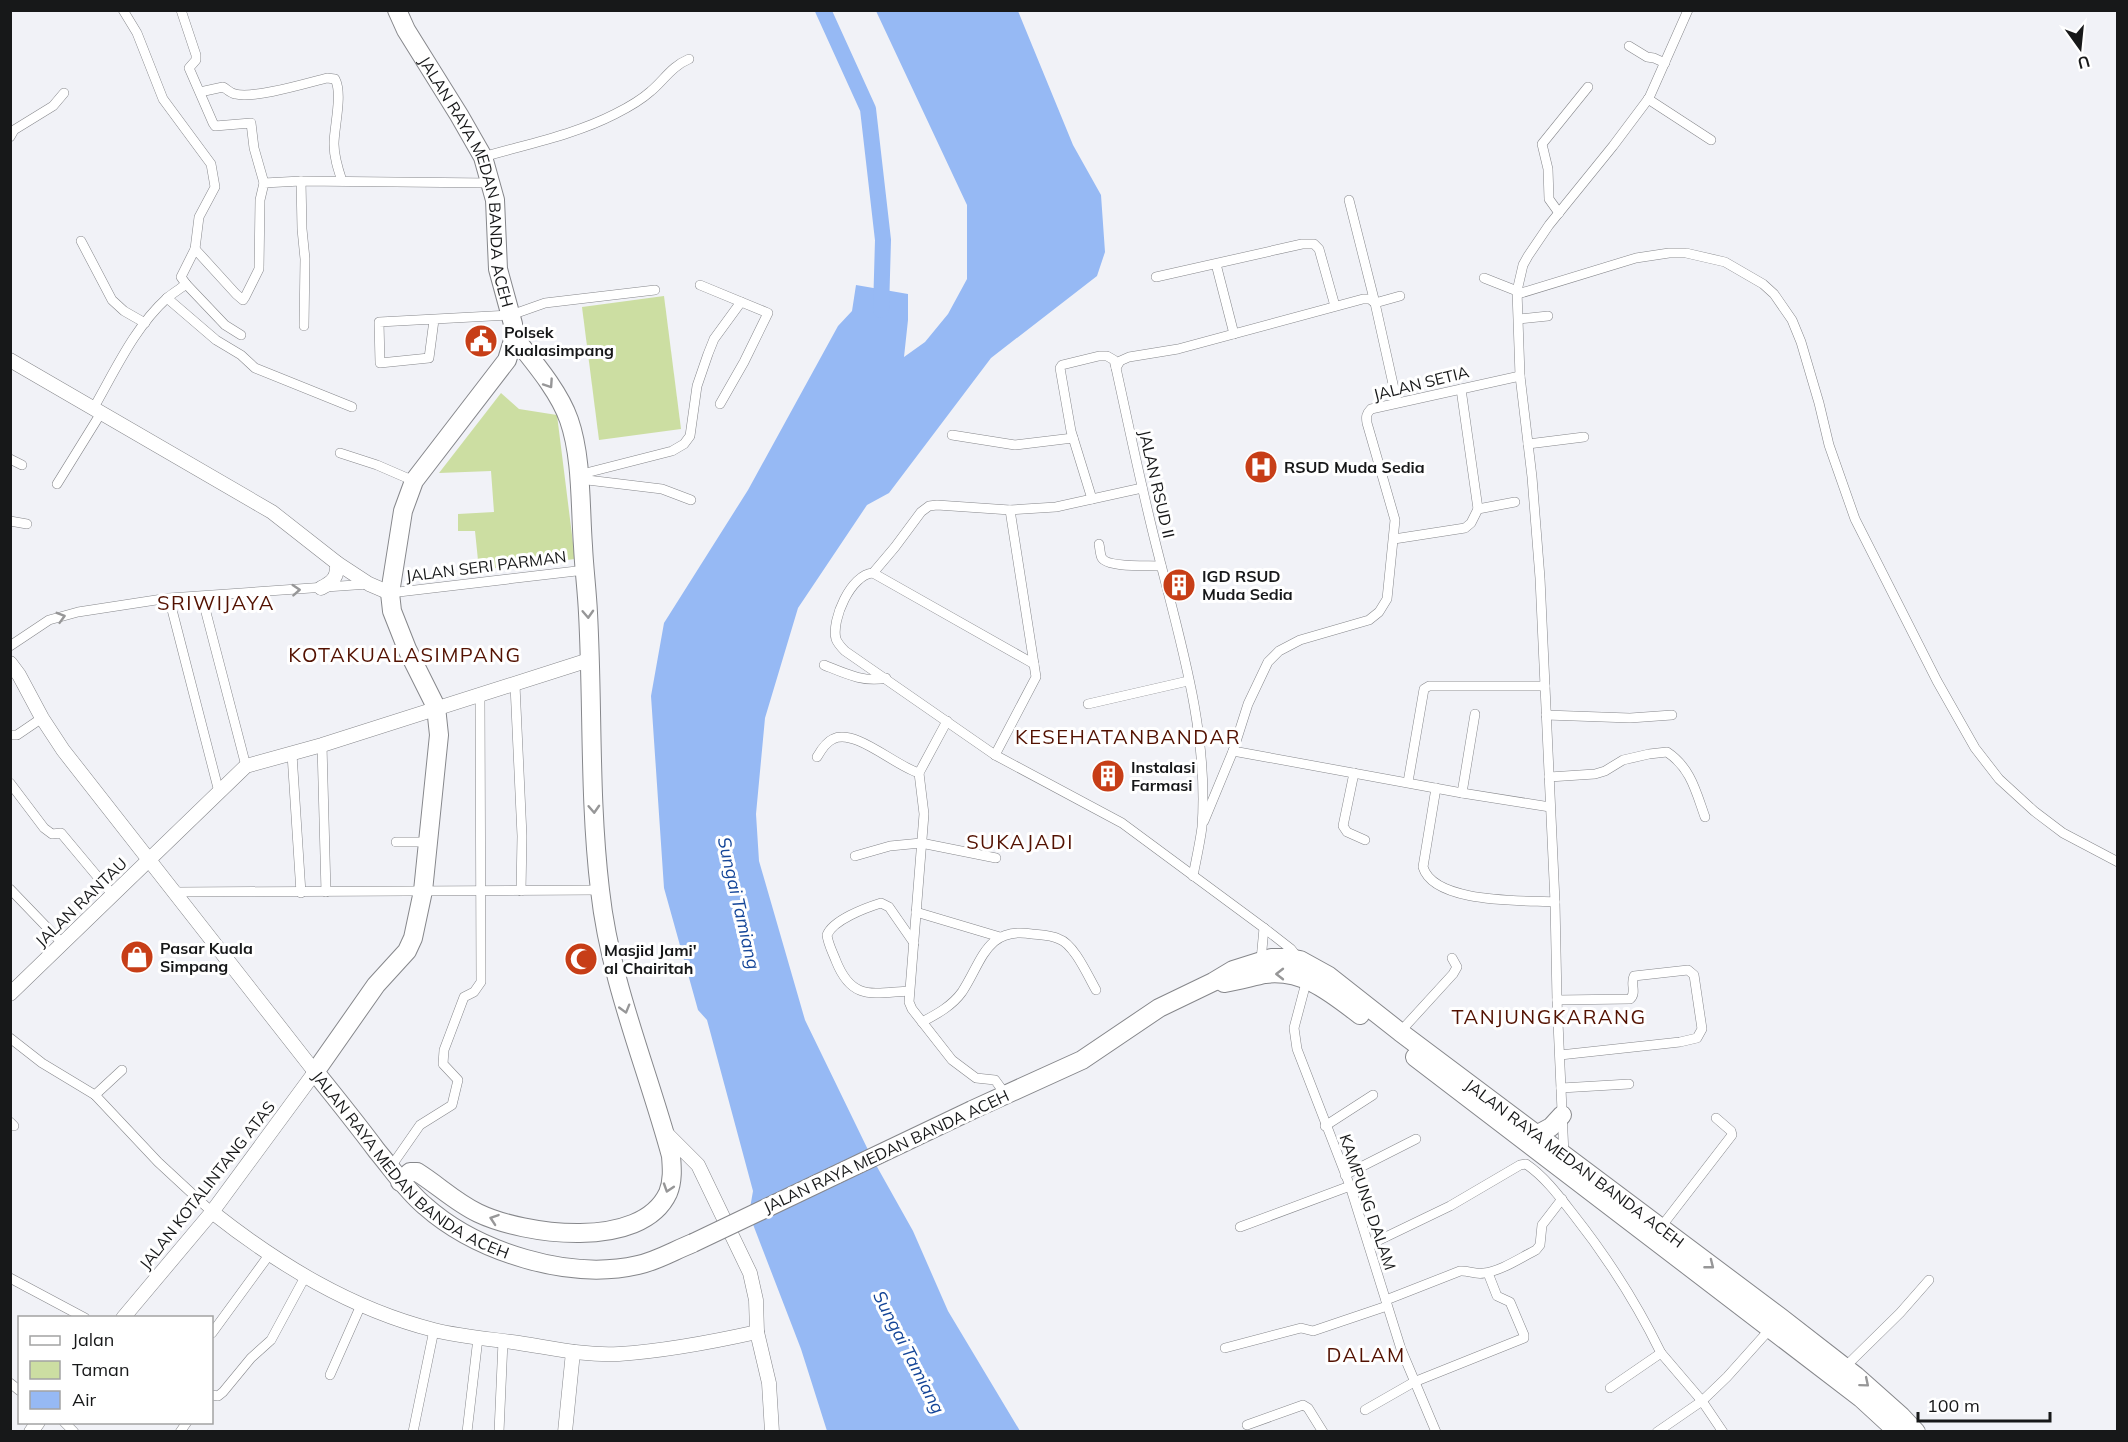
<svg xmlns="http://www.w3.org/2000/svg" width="2128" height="1442" font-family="Mulish,sans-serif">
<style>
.green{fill:#ccdea2}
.water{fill:#96b9f4}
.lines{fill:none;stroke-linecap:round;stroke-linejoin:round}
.river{stroke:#96b9f4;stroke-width:16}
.street-casing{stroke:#86878b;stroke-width:10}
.secondary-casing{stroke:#86878b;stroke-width:15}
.highway-casing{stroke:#86878b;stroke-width:20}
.street{stroke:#fff;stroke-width:9}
.secondary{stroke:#fff;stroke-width:14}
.highway{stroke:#fff;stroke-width:18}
.highway-bridge-casing{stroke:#86878b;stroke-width:20;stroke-linecap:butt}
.highway-bridge{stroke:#fff;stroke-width:18}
.oneway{stroke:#979798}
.labels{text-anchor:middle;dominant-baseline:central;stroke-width:6;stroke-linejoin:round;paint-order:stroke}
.street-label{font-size:16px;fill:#171819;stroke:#fff}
.poi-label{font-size:16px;font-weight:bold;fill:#171819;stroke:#fff;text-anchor:start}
.water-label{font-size:18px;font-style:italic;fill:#144598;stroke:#fff}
.quarter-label{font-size:20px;letter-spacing:1.5px;fill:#531101;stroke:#fff}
</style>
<rect width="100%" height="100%" fill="#f1f2f7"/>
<g class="green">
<polygon points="664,296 681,429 599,440 582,307"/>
<polygon points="501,393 519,409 557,415 575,559 479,570 475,531 458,531 458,514 494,512 491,471 439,473"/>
</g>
<polygon class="water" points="876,11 1018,11 1073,145 1101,195 1105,252 1097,276 991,358 889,493 867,505 798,608 765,718 756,814 759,861 805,1020 871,1156 913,1231 948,1311 1020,1431 827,1431 801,1349 749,1214 753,1191 707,1020 698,1010 664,888 651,696 664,623 748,490 838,326 852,311 856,285 908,294 908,320 904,357 925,342 948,314 967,279 967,205"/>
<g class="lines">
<polyline class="river" points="823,10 868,109 883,240 881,310"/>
<defs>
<g id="street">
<polyline points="123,10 137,33 163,99 211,164 215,187 199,217 195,249"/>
<polyline points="181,10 196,55 196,60 189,68 213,123 215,126 251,123 254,148 264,183"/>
<polyline points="1629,46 1647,57 1654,58 1665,63"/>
<path d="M200,92l23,-5c4,2 7,6 12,7 19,5 72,-11 92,-16l8,1c8,15 -1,48 -1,65 0,13 4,25 8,37"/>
<polyline points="1648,99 1711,140"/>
<polyline points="10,137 14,130 53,106 64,93"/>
<path d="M483,157c44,-13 91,-22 132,-43 12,-6 26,-14 36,-23 13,-11 21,-25 38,-32"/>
<polyline points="301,181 302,229 305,259 304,326"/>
<polyline points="1349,200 1375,303 1397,402"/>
<polyline points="1559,213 1549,199 1548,169 1542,144 1588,87"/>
<polyline points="81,241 112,300 124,311 145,323"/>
<polyline points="1216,264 1234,334"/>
<polyline points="1156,277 1302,244 1314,244 1319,249 1335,306"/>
<polyline points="1484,278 1517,291"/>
<polyline points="186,284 225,325 241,335"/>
<polyline points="700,285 768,313 744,362 720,404"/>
<polyline points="1518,294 1636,258 1669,253 1686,253 1725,262 1763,284 1774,294 1792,320 1801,342 1819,403 1829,445 1855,519 1937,681 1975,748 1999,779 2034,811 2063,833 2118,862"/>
<polyline points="167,298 216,340 241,355 255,368 352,407"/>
<polyline points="1375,303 1400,296"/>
<polyline points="1519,319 1548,316"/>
<polyline points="434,320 429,358 380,363 379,322 511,315 545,303 655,290"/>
<polyline points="1461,389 1478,509"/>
<path d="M93,409c22,-38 41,-81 74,-111 6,-5 13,-9 19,-14l-5,-7 14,-28 41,45 7,6 2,-3 14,-28 1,-69 4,-17 37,-2 189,2"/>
<polyline points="952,435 1015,445 1073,438"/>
<polyline points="1528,444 1584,437"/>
<polyline points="340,453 377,465 414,481"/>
<polyline points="10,459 22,465"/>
<polyline points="578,475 672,451 684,444 690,436 697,386 708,354 714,339 741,302"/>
<polyline points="579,479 662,489 691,500"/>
<polyline points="57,484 101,413"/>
<path d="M1142,488l-86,19 -46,3 -73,-5 -8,1 -8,6 -26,35 -22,26c-22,1 -42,47 -37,66 2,5 5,8 9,12l150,104 127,68 142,105 27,21 7,9"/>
<polyline points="1092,499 1071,431 1060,368 1062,365 1099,356 1107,356 1114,360 1116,368"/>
<polyline points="10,521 27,524"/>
<polyline points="1394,539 1465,528 1471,523 1478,509 1515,502"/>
<path d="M1099,544c1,4 1,11 3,14 6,10 48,7 59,8"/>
<polyline points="873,573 1034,664"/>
<polyline points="390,593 585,570"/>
<polyline points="202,597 246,766"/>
<polyline points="169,598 219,792"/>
<polyline points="10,646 49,620 78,612 169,598 369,584"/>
<path d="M824,665c20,8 40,18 62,13"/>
<polyline points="515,685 522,836 521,891"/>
<polyline points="1088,704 1188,681"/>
<polyline points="1546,715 1630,718 1672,715"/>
<polyline points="947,721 919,773 924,814 909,1002 912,1009 952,1060 976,1078 995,1080 1006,1095"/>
<polyline points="10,735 17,735 42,718"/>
<polyline points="322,745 326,892"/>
<polyline points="1233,751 1462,793 1550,807"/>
<polyline points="292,754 301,893"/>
<polyline points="995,755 1036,677 1010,510"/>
<path d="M817,757c4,-7 9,-15 16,-18 22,-11 62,27 86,34"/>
<polyline points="1354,773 1343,826 1347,832 1365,840"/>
<path d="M1549,777l46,-3 10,-3 18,-11 26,-6 18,-2c24,16 29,40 38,65"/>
<polyline points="1408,782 1424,689 1429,686 1545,686"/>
<polyline points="10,783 44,828 52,834 61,833 112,894"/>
<path d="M1436,788l-13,79c11,37 101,33 132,35"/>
<polyline points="1462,793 1475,714"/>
<path d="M1204,821l29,-70 15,-47 20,-42 11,-11 21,-11 69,-20 10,-8 8,-13 8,-79 -28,-97c-1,-6 -1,-9 4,-14l149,-33"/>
<polyline points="396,842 427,842"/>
<polyline points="855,856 890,846 921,843 996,858"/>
<path d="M1193,876c3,-16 7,-33 9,-49 7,-96 -23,-190 -46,-282 -15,-59 -27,-118 -40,-177l4,-7 9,-4 49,-8 185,-50h7l5,4"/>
<polyline points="10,889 62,943"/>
<polyline points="176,892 600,890"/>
<polyline points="916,912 1000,937"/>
<polyline points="1261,960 1264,928"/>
<polyline points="1307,979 1294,1028 1297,1049 1350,1186 1401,1349 1436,1432"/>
<path d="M909,991c-37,2 -57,10 -73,-30 -3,-8 -8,-17 -9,-26 6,-15 38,-27 54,-32l8,4 25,36"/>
<path d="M1557,1000l73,-1c7,-6 0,-15 4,-23l54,-6 6,5 8,54 -5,9 -17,4 -120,13"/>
<path d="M922,1022c15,-8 30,-16 40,-30 20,-30 24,-66 70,-58 9,1 19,1 27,5 15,5 29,37 37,51"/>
<polyline points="1400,1032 1453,974 1457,967 1452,958"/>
<polyline points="10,1038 42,1063 95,1095 158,1162 212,1212"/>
<polyline points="1561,1088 1629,1084"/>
<polyline points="95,1095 122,1070"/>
<polyline points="10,1122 14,1126"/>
<polyline points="1325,1126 1373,1095"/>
<polyline points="1564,1155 1557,1000 1555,902 1540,578 1532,477 1520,376 1517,291 1523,265 1528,256 1549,225 1613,146 1649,98 1688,10"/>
<polyline points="390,1168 420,1125 452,1105 458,1080 443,1064 444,1050 464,997 474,992 481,982 480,695"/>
<polyline points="1345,1175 1416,1139"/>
<polyline points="1240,1227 1350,1186"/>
<polyline points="1661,1227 1732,1135 1731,1131 1716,1118"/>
<path d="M1369,1245l81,-39 70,-41 6,-1c19,13 33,32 47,50 34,43 64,90 88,139"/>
<polyline points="10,1278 85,1318"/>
<path d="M1386,1300l74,-29c8,-1 15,4 24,2 17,-2 36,-15 52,-23l4,-5 2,-20 20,-26"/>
<polyline points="212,1333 269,1255"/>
<polyline points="1225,1348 1301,1328 1313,1331 1387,1306"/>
<polyline points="1845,1367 1900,1313 1929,1280"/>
<polyline points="330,1375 361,1305"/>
<polyline points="10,1383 20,1391"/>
<polyline points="1610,1388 1661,1353 1702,1401 1727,1377 1770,1329"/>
<polyline points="212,1395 218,1396 223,1392 251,1358 271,1340 305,1277"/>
<polyline points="1365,1410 1414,1382 1524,1338 1524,1335 1510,1302 1497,1296 1488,1273"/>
<polyline points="64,1422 74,1432"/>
<polyline points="1247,1425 1303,1405 1308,1408 1323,1432"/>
<polyline points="180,1432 187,1422"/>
<polyline points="413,1432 434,1330"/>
<polyline points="467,1432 478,1338"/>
<polyline points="499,1432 503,1341"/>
<polyline points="1657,1432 1702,1401 1723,1432"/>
</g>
<g id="secondary">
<polyline points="10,360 272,512 337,563 369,584 390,593"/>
<path d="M321,588c12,-6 17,-11 16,-25"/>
<polyline points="10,663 19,675 42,718 63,750 315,1072 212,1212 123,1318"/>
<polyline points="10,994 246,766 322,745 589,660"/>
<polyline points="664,1131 698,1165 750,1273 756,1300 757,1332 769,1383 772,1432"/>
<path d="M212,1212c66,52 139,97 222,118 28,7 57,9 85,13 33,5 67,13 100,11 46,-3 93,-12 138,-22"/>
<polyline points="31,1432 38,1422"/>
<polyline points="565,1432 573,1352"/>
</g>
<g id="highway">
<path id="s1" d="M397,10l9,20 53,85 24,42 12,43 3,69 15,55 1,13 -7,23 -93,121 -11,30 -13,82 2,18 15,38 29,58 3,28 -16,156 -10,47 -6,13 -31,34 -61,87c21,26 42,52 62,79 16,19 29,39 48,55 52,46 144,75 213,59 19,-4 37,-15 55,-22"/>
<path d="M1224,983c13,-2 27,-6 41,-9 38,-5 66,19 95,41"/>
<polyline points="1415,1057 1861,1398 1898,1432"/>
<path id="s2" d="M972,1110l110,-50 77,-52 54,-26 20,-12 38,-12h18l11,2 29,16 71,56 380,285 76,59 45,40 15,16"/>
<polyline points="1538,1134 1551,1127 1562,1115"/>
<path d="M400,1182l10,-10h7c21,13 38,30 61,41 46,22 163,38 190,-20 5,-12 4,-25 3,-37 -24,-89 -61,-174 -71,-266 -11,-92 -7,-185 -12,-277 -1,-22 -4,-45 -5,-67 -3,-40 -1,-89 -14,-126 -10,-29 -36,-59 -55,-83"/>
</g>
</defs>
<use href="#street" class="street-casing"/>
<use href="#secondary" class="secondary-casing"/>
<use href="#highway" class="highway-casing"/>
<use href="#street" class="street"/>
<use href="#secondary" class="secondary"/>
<use href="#highway" class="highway"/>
<defs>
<polyline id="highway-bridge" points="693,1243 972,1110"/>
</defs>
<use href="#highway-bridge" class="highway-bridge-casing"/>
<use href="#highway-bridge" class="highway-bridge"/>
</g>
<defs><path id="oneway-chevron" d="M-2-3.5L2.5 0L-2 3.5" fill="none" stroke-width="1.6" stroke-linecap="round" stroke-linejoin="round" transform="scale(1.5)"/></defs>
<g class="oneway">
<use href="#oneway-chevron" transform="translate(549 384) rotate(56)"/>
<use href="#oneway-chevron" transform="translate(296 590) rotate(-4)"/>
<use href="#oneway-chevron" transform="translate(588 614) rotate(87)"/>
<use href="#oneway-chevron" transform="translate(61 617) rotate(-16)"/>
<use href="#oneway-chevron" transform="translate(594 809) rotate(87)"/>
<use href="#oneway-chevron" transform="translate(1280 974) rotate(-180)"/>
<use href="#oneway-chevron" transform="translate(625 1009) rotate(74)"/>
<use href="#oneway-chevron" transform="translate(668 1188) rotate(108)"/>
<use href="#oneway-chevron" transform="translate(494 1219) rotate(-161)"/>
<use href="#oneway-chevron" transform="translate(1710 1265) rotate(38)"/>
<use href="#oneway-chevron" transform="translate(1865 1383) rotate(40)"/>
</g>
<defs>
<symbol id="civic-disc" viewBox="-11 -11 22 22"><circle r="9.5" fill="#c73e17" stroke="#fff"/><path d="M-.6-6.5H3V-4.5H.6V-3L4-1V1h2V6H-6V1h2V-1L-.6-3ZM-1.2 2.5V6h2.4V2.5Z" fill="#fff"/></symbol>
<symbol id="hospital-disc" viewBox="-11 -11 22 22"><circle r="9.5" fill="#c73e17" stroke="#fff"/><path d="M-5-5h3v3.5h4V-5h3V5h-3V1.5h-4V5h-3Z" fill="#fff"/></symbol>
<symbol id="building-disc" viewBox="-11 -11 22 22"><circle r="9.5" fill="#c73e17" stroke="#fff"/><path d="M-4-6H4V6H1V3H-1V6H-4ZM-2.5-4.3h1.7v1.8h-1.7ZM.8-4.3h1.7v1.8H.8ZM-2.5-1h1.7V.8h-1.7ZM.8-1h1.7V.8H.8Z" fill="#fff"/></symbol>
<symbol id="shop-disc" viewBox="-11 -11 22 22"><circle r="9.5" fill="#c73e17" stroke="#fff"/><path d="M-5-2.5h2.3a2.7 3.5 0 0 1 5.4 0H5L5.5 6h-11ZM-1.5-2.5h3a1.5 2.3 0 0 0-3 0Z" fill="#fff"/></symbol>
<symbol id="mosque-disc" viewBox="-11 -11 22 22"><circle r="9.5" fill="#c73e17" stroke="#fff"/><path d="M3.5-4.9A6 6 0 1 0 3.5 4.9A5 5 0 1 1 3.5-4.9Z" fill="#fff"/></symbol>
</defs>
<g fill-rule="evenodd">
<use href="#civic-disc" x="462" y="322" width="38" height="38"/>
<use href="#hospital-disc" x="1242" y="448" width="38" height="38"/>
<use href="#building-disc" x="1160" y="566" width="38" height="38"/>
<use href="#building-disc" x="1089" y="757" width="38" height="38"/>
<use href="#shop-disc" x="118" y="938" width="38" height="38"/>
<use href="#mosque-disc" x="562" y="940" width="38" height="38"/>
</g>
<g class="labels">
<g class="street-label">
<text stroke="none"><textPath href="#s1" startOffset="189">JALAN RAYA MEDAN BANDA ACEH</textPath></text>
<text transform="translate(1421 383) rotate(-14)">JALAN SETIA</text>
<text transform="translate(1157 484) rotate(77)">JALAN RSUD II</text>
<text transform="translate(486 566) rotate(-7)">JALAN SERI PARMAN</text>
<text transform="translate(81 902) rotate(-44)">JALAN RANTAU</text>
<text transform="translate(886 1151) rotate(-25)">JALAN RAYA MEDAN BANDA ACEH</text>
<text stroke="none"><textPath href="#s1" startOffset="1305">JALAN RAYA MEDAN BANDA ACEH</textPath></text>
<text stroke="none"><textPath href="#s2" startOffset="708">JALAN RAYA MEDAN BANDA ACEH</textPath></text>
<text transform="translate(207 1185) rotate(-52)">JALAN KOTALINTANG ATAS</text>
<text transform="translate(1368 1202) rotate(71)">KAMPUNG DALAM</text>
</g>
<g class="poi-label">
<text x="504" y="332">Polsek<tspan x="504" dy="18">Kualasimpang</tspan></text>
<text x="1284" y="467">RSUD Muda Sedia</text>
<text x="1202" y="576">IGD RSUD<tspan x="1202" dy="18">Muda Sedia</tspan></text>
<text x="1131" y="767">Instalasi<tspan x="1131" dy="18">Farmasi</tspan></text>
<text x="160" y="948">Pasar Kuala<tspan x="160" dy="18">Simpang</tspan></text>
<text x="604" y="950">Masjid Jami'<tspan x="604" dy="18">al Chairitah</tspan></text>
</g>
<g class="water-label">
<text transform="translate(739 903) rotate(77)">Sungai Tamiang</text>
<text transform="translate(909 1352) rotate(63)">Sungai Tamiang</text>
</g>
<g class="quarter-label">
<text x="216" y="602">SRIWIJAYA</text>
<text x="405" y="654">KOTAKUALASIMPANG</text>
<text x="1128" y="736">KESEHATANBANDAR</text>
<text x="1020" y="841">SUKAJADI</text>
<text x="1549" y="1016">TANJUNGKARANG</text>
<text x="1366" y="1354">DALAM</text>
</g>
</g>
<rect width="2128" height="1442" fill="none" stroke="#171819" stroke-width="24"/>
<rect x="18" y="1316" width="195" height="108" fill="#ffffff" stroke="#a2a3a3" stroke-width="1.5"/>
<rect x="30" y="1336" width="30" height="9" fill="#ffffff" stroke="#a2a3a3" stroke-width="1.5"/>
<text x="72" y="1346" font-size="18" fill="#171819">Jalan</text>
<rect x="30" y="1361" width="30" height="18" fill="#ccdea2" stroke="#a2a3a3" stroke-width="1.5"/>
<text x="72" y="1376" font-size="18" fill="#171819">Taman</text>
<rect x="30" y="1391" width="30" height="18" fill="#96b9f4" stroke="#a2a3a3" stroke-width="1.5"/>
<text x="72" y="1406" font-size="18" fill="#171819">Air</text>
<g transform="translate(2080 48) rotate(165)" stroke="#ffffff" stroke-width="4.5" paint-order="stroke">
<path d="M0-4.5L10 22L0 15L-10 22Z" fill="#171819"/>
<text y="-9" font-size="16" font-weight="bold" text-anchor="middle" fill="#171819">U</text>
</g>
<path d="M1918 1412v9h132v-9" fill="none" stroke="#171819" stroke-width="3"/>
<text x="1927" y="1412" font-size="18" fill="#171819" stroke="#ffffff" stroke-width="4.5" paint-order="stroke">100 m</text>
</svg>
